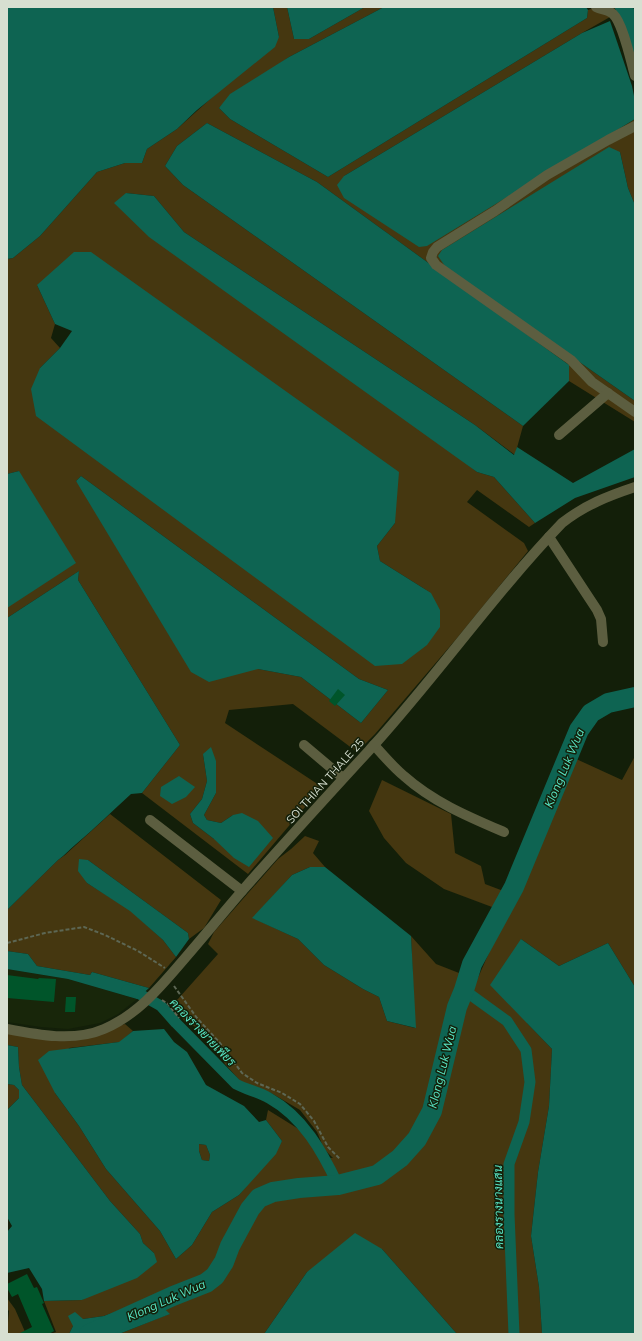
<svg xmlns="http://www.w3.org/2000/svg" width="642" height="1341" font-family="Mulish,Sarabun,sans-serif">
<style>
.built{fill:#18260a}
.green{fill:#453710;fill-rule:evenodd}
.water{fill:#0e6452;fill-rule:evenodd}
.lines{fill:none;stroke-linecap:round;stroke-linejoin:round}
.canal{stroke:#0e6452;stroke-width:11}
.river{stroke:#0e6452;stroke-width:20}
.building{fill:#00552a}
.path{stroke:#5d6754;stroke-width:2;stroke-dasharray:4 2;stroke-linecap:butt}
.minor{stroke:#5c5e40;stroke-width:10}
.labels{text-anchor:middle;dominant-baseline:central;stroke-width:3;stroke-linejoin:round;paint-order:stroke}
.street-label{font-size:11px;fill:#d7dfd1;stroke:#131f09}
.water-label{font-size:12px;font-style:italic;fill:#58e5c4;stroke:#131f09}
</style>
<rect width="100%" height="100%" fill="#131f09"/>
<polygon class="built" points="7,969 68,979 137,999 118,1014 100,1023 68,1029 41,1027 7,1022"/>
<g class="green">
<path d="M273,7h14l7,32h15l56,-32h19l-95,50 -70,51 11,11 98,58 259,-159 1,-8 8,-3h18l3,6 -35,20 -238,143 278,-49 13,-8v86l-7,-17 -8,-36 -173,117 188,132v21l-66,-41v-16l-252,-183 -110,-59 -30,23 -12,20 18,19 340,241 -8,29 -40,-30 -291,-193 -30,-36 -28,-3 351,279 17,5 41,46 -6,4 -52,-37 -10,12 57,41 4,8 -71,87 -82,96 -18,18 -64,-48 -64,6 -4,13 97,64 -74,87 -106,-81 38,-48 -102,-165 1,-9 -72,47 12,-147 -12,3v-215l6,-1 27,-22 57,-64 28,-9h17l5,-14 30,-20 102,-92zM37,285l358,238 -18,23 3,15 51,32 -391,-225 20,-20 -9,-10 4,-14zM81,476l278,203 29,11 -27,33 -60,-46 -43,-8 -182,-188zM203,754l13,39 -12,22 3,5 14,3 12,-8 -19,24 -21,-16 -3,-9 12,-15 5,-18z"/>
<polygon points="635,756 635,987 608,943 559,966 521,939 527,1023 552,1049 549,1106 538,1172 531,1236 539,1287 542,1334 457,1334 382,1249 307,1272 264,1334 119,1334 169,1314 155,1300 129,1307 104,1316 83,1319 73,1326 69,1334 50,1334 56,1332 44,1301 82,1300 154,1253 143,1243 140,1234 110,1201 22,1085 19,1067 18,1047 7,1045 7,1033 75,1040 125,1024 133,1031 120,1042 69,1048 55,1093 79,1126 106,1169 160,1231 176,1259 192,1245 212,1212 239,1195 282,1141 266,1120 268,1110 305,1133 319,1157 333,1158 324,1149 317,1132 300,1110 271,1093 242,1083 225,1064 211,1040 196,1027 185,1022 172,1003 178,999 218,954 208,944 214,932 278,859 291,849 305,836 319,841 313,853 325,867 310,867 292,875 253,918 298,939 324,965 363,989 379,997 387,1021 415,1028 411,936 436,964 477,980 499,930 492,907 444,889 406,863 384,838 369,811 382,780 451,814 455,853 481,866 485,884 514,895 574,758 622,780"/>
<polygon points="110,814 221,900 204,928 189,939 188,933 88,860 79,860 87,883 130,910 163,940 176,957 149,988 92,972 90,975 37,966 28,954 7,951 7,910 58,860 65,855"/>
<polygon points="7,1084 14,1085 19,1090 19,1098 7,1110"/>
<polygon points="199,1144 206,1145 210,1155 209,1161 202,1160 199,1151"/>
<polygon points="7,1298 15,1309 26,1334 7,1334 9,1311 7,1309"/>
</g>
<g class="water">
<polygon points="7,7 273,7 279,37 275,47 197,110 177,129 147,149 142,163 125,163 97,172 40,236 13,258 7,259"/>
<polygon points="287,7 365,7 309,39 294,39"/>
<polygon points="384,7 586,7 588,10 587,18 328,177 230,119 219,108 230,94 289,57"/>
<polygon points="614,7 630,7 635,9 635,59 622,21"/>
<polygon points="610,21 632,86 635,101 635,119 622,127 427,246 419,247 344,198 337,185 344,176 582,33"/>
<polygon points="207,123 317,182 569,365 569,381 523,426 183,185 165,166 177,146"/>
<polygon points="609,147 620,152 628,188 635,205 635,401 447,269 438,256 442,250"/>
<polygon points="126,193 154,196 184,232 475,425 514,455 517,447 573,483 635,449 635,477 575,498 535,523 494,477 477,472 149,237 114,203"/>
<polygon points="74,252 91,252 399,472 395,523 377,546 380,561 431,593 440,610 440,627 427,645 402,664 375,666 36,416 31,389 40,368 60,348 72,331 55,324 37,285"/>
<polygon points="19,471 76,563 7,608 7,474"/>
<polygon points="81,476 359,679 388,690 361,723 301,677 258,669 209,682 191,672 76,481"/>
<path d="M79,571l-1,9 102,165 -38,48 -11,1c-19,17 -37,35 -56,51 -6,5 -10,10 -17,15l-51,50v-292z"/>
<polygon points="211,747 216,761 216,793 204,815 207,820 221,823 233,815 242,813 258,821 273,838 249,867 234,858 214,839 193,823 190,814 202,799 207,781 203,754"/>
<polygon points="179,776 195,787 186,797 172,804 160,796 161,787"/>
<polygon points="79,859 88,860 188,933 189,939 176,957 163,940 130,911 87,883 78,871"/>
<polygon points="310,867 325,867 411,936 416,1028 387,1021 379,997 363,989 324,965 298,939 252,918 292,875"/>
<polygon points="521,939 559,966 608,943 635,987 635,1334 542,1334 539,1287 531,1236 538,1172 549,1106 552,1049 490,985"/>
<polygon points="7,951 28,954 37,966 90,975 92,972 149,988 137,999 68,979 7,969"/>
<path d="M164,1029l10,13 13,10 19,33 38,21 15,16 7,-2 16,21 -6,13 -37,41 -27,17 -20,33 -16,14 -16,-28 -54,-62 -27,-43 -24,-33 -17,-33 11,-9 70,-9 14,-11zM199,1144l7,1 4,10 -1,6 -7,-1 -3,-9z"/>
<polygon points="7,1045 18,1047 19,1067 22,1085 110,1201 140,1234 143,1243 154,1253 157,1262 137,1278 82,1300 44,1301 42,1289 29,1268 7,1273 7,1232 12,1226 7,1217 7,1110 19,1098 19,1090 14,1085 7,1084"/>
<polygon points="355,1233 382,1249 457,1334 264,1334 307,1272"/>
<polygon points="155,1300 170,1314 119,1334 69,1334 73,1326 68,1316 75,1312 83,1319 104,1316 129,1307"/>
</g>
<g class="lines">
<g class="canal">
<path d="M127,990l9,2 25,14 15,17 60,61c11,6 23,8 33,14 34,19 53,53 69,87"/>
<polyline points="464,990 507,1021 526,1050 530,1082 524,1122 509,1164 509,1214 514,1334"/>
</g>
<polyline class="river" points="89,1334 173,1296 206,1283 215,1276 224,1262 230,1246 250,1209 259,1198 273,1192 299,1188 338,1185 377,1175 400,1158 417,1139 432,1111 457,1007 464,990 472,964 514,887 579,730 591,713 608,703 635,697"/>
</g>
<g class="building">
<polygon points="338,689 345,695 335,706 329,701"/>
<polygon points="7,975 38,979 39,978 56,979 54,1002 7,998"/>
<polygon points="66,997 76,997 75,1012 65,1012"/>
<polygon points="27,1274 34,1288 37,1287 44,1303 42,1304 54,1331 49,1334 18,1334 32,1327 18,1294 12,1297 7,1288 7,1284"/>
</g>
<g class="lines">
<g class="path">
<polyline points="7,943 45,933 84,927 105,935 138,951 165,968"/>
<polyline points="174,986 197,1018 220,1043 242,1073 257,1083 282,1093 300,1104 314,1121 328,1147 340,1159"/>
<polyline points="162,1000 168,1004 179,1018"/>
</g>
<g class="minor">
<path d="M596,7c6,3 12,2 17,7 10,9 18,48 22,62"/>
<polyline points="635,126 608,140 547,175 495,211 437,247 433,252 431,258 436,265 571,360 592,382 635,412"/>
<polyline points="559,435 608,393"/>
<polyline points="549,537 597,610 601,619 603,642"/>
<polyline points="304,745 343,778"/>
<path d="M374,745c9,10 19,22 30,31 29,26 65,41 100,56"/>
<polyline points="150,820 242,891"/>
<path d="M7,1029c31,6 67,13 97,0 35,-15 58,-44 82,-72 19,-22 37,-44 56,-66 43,-49 88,-98 132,-146 65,-72 121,-152 188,-222 23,-18 46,-27 73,-36"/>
</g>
</g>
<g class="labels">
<g class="street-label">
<text transform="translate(325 781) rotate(-48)">SOI THIAN THALE 25</text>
</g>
<g class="water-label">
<text transform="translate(564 768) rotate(-67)">Klong Luk Wua</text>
<text transform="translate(203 1032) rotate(46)">คลองรางยายเพียร</text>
<text transform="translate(442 1067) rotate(-76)">Klong Luk Wua</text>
<text transform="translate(498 1207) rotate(-91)">คลองรางนางแสน</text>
<text transform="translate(166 1300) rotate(-24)">Klong Luk Wua</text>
</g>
</g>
<rect width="642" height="1341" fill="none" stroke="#d7dfd1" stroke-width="16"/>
</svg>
